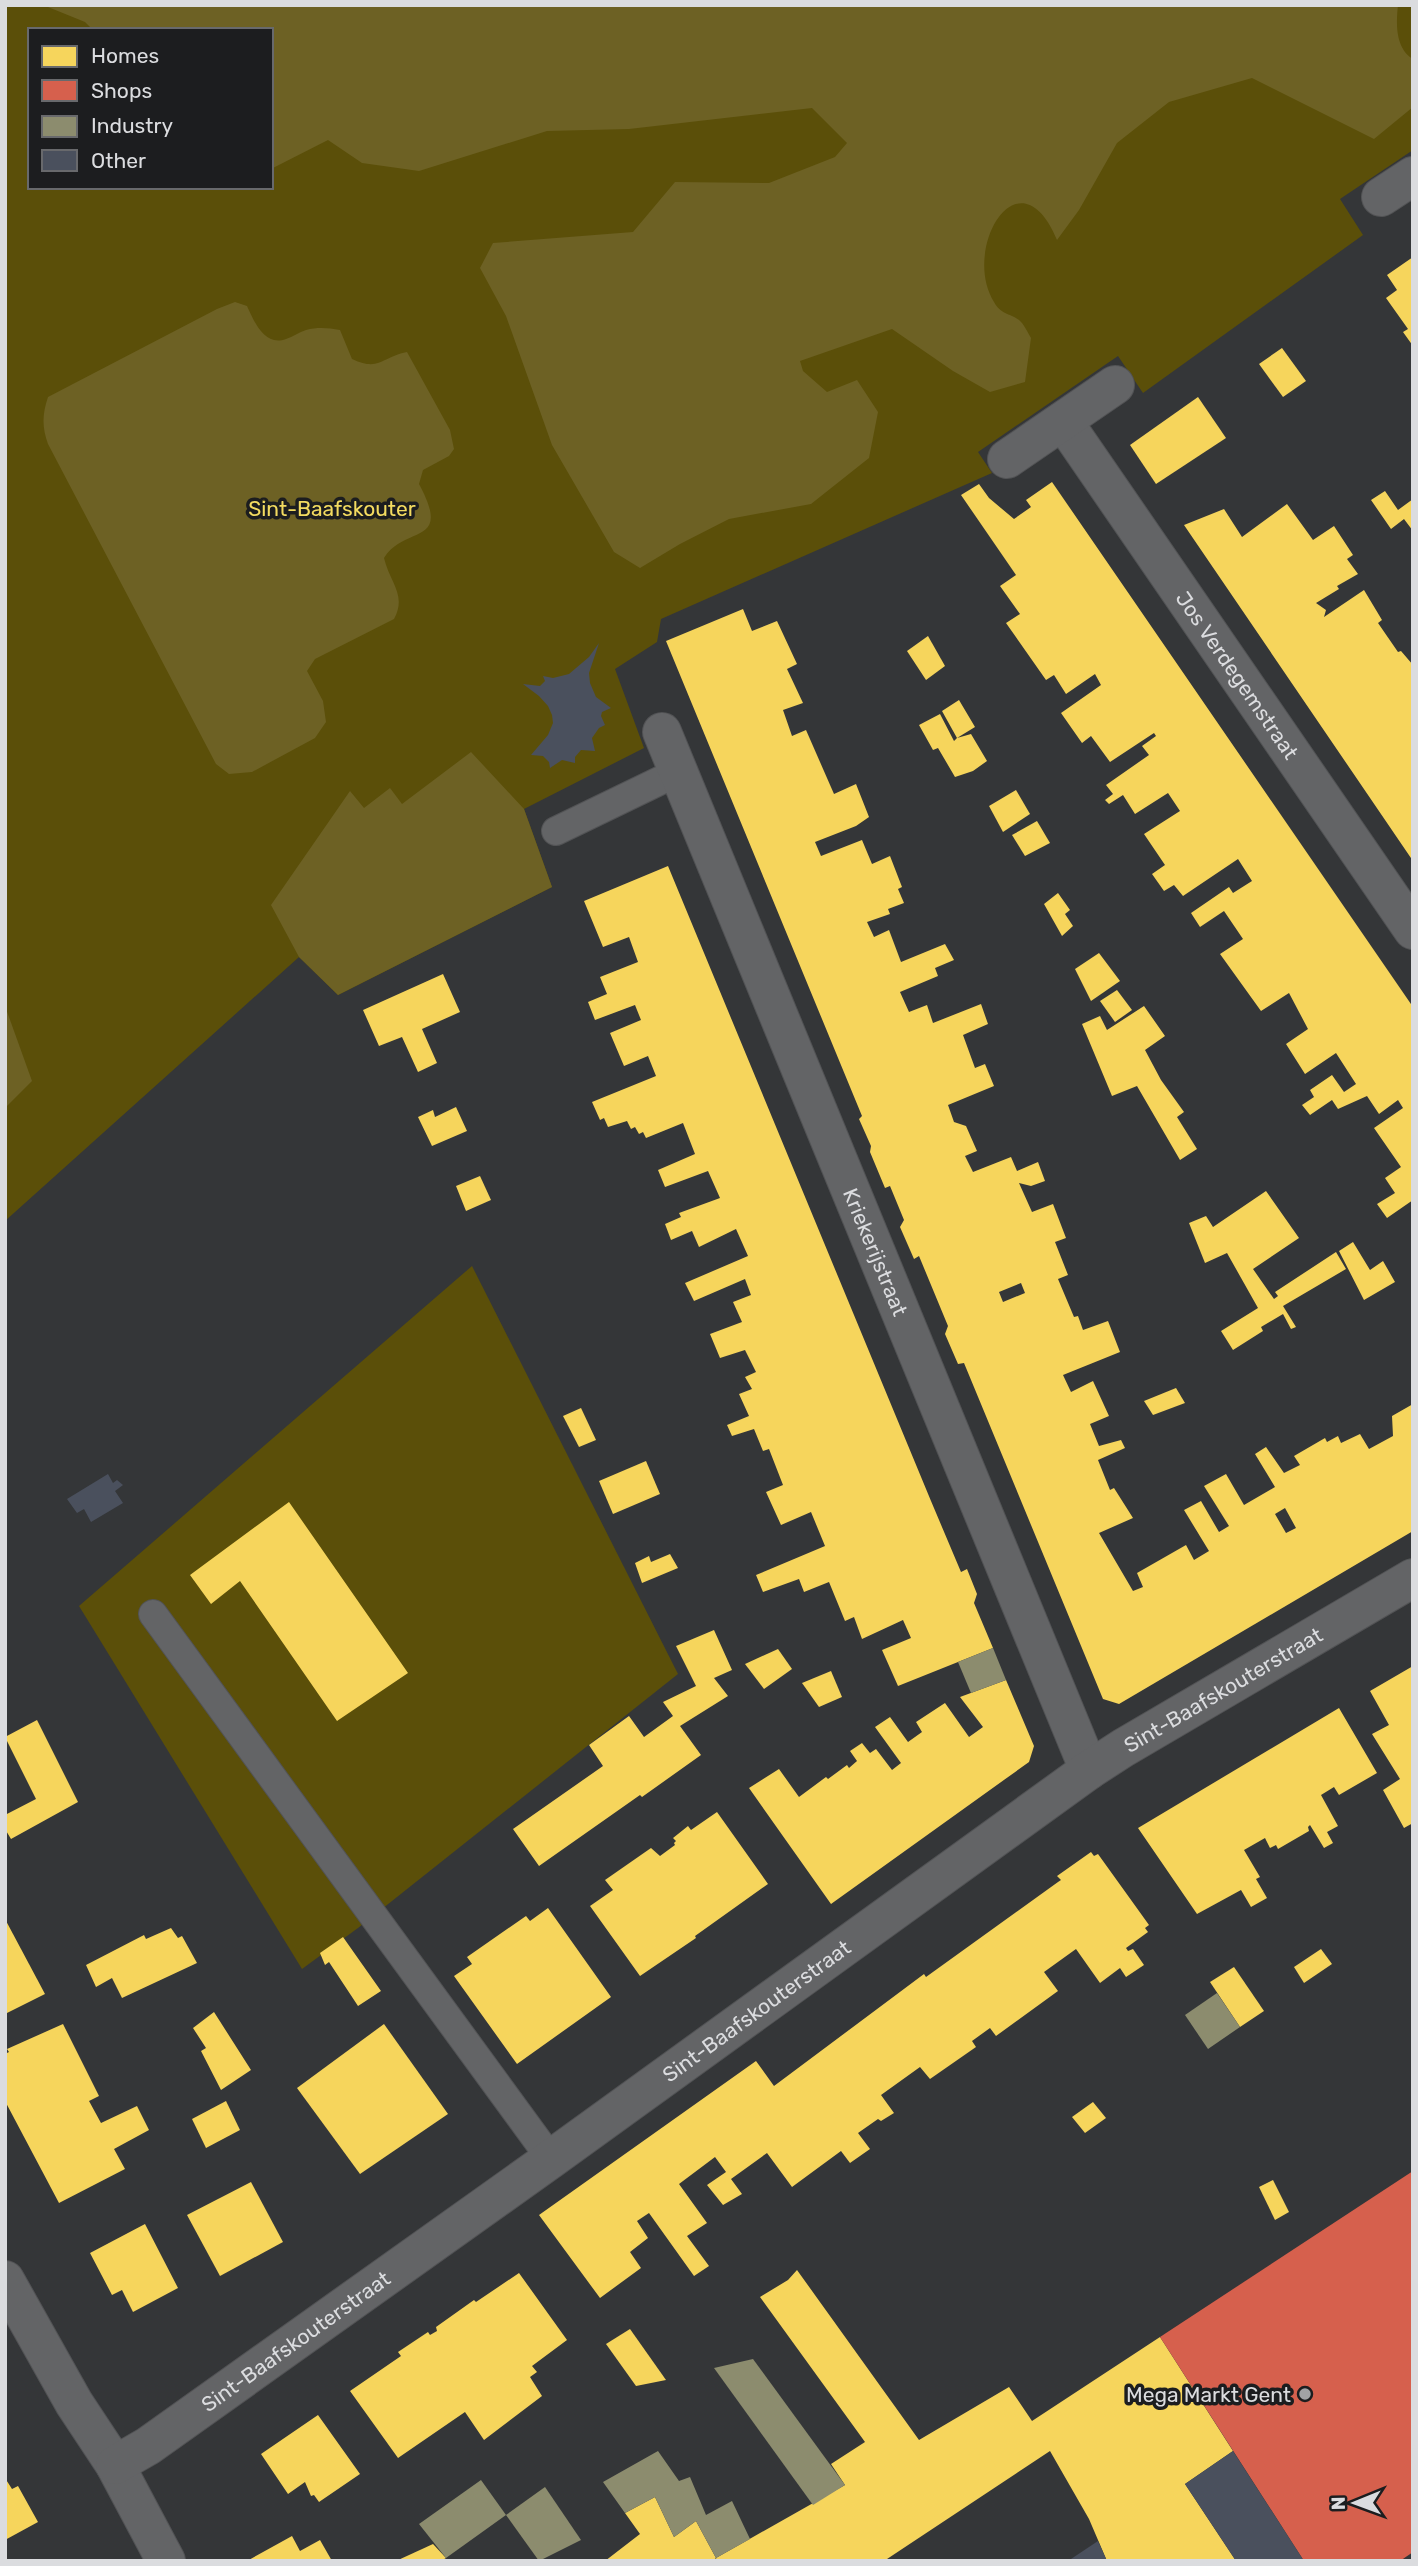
<svg xmlns="http://www.w3.org/2000/svg" width="1418" height="2566" font-family="Rubik,sans-serif">
<style>
.green{fill:#5b4f09;fill-rule:evenodd}
.forest{fill:#6d6124}
.homes{fill:#f6d55c;fill-rule:evenodd}
.shops{fill:#d6604d}
.industry{fill:#8c8c6e}
.building{fill:#4a505d}
.lines{fill:none;stroke-linecap:round;stroke-linejoin:round}
.lane-casing{stroke:#525355;stroke-width:30}
.street-casing{stroke:#525355;stroke-width:40}
.lane{stroke:#636466;stroke-width:28}
.street{stroke:#636466;stroke-width:38}
.poi-dot{fill:#a1a2a5;stroke:#1c1d1f;stroke-width:2.5}
.labels{text-anchor:middle;dominant-baseline:central;stroke-width:7;stroke-linejoin:round;paint-order:stroke}
.park-label{font-size:21px;fill:#f3db60;stroke:#1c1d1f}
.street-label{font-size:21px;fill:#dbdcdf;stroke:#1c1d1f}
.poi-label{font-size:21px;fill:#dbdcdf;stroke:#1c1d1f;text-anchor:end}
</style>
<rect width="100%" height="100%" fill="#343638"/>
<g class="green">
<path d="M5,5h1408v145l-73,49 23,36 -220,158 -25,-37 -140,96 14,21 -331,146 -4,23 -42,27 29,79 -120,61 28,78 -214,108 -39,-38 -294,264zM30,30h241v157h-241z"/>
<polygon points="472,1266 678,1674 358,1928 302,1969 79,1606"/>
</g>
<g class="forest">
<path d="M43,5h1355c-2,18 -3,43 15,54v48l-39,32 -122,-61 -83,24 -52,41 -38,67 -22,30c-38,-91 -96,9 -63,62 7,13 16,11 25,18 5,4 9,13 12,18l-6,44 -35,10 -37,-21 -61,-42 -92,32 3,10 24,21 30,-12 21,32 -9,46 -58,46 -82,15 -49,25 -40,24 -26,-16 -62,-107 -46,-129 -26,-48 13,-25 140,-11 42,-50 94,1 66,-26 12,-14 -35,-35 -183,21 -82,2 -128,40 -57,-8 -34,-23 -57,29v-139h-178l-8,-8z"/>
<path d="M235,302l12,4c7,15 17,41 39,33 7,-2 13,-7 20,-9 12,-3 22,-2 34,0l12,29c28,13 29,-2 55,-7l43,78 4,19 -5,7 -26,14 -4,14c34,63 -14,40 -35,74 6,25 23,37 10,61l-79,40 -8,12 16,30 3,21 -11,16 -63,34 -23,2 -13,-10 -168,-320c-6,-17 -6,-29 0,-47l169,-88z"/>
<polygon points="471,752 524,809 552,887 338,995 299,957 271,905 350,791 364,808 390,788 402,804"/>
<polygon points="5,1006 32,1081 5,1108"/>
</g>
<g class="homes">
<polygon points="1413,257 1413,346 1403,332 1408,329 1386,298 1397,290 1387,275"/>
<polygon points="1282,348 1306,381 1283,397 1259,364"/>
<polygon points="1198,397 1226,438 1156,484 1130,445"/>
<polygon points="1052,482 1413,1007 1413,1200 1387,1218 1377,1204 1395,1193 1385,1178 1401,1167 1374,1128 1403,1108 1398,1100 1379,1114 1367,1096 1338,1109 1332,1100 1310,1115 1302,1105 1314,1097 1310,1090 1332,1075 1344,1092 1356,1084 1336,1053 1305,1074 1286,1044 1308,1029 1289,993 1261,1011 1220,954 1243,939 1224,911 1200,927 1191,913 1229,887 1233,893 1252,881 1238,859 1183,896 1174,885 1164,891 1152,874 1165,865 1144,834 1180,811 1168,793 1135,814 1123,795 1109,804 1105,800 1113,794 1106,785 1149,755 1142,746 1156,736 1154,733 1110,762 1091,736 1082,743 1061,713 1101,685 1095,674 1066,694 1054,675 1046,680 1006,623 1020,614 1000,586 1016,575 961,495 979,484 989,498 1014,519 1031,507 1026,500"/>
<polygon points="1385,491 1398,510 1413,499 1413,531 1404,519 1391,529 1371,500"/>
<polygon points="1287,504 1313,540 1334,526 1353,555 1347,559 1358,574 1337,586 1339,589 1316,603 1326,610 1324,617 1364,590 1382,620 1378,623 1398,652 1401,651 1413,665 1413,861 1184,525 1224,509 1242,537"/>
<path d="M743,609l9,22 25,-10 20,43 -10,5 16,34 -20,7 9,26 14,-6 28,64 22,-10 13,33 -13,9 -41,16 6,14 41,-16 10,24 18,-8 12,31 -4,2 6,14 -16,6 2,5 -23,8 7,15 15,-7 12,32 44,-18 9,16 -19,8 3,8 -38,16 9,20 18,-7 6,18 48,-19 7,20 -25,11 12,33 10,-4 9,22 -46,19 6,17 12,4 11,25 -12,5 8,16 38,-15 6,14 21,-9 7,19 -14,5 -12,-3 13,29 21,-8 13,34 -11,4 13,33 -10,4 16,38 4,-1 5,14 25,-9 12,31 -57,23 8,17 22,-11 16,35 -19,8 9,22 22,-6 4,8 -27,12 12,30 4,-2 19,30 -34,15 34,58 10,-4 -6,-14 49,-28 8,15 15,-9 -25,-41 17,-9 18,31 10,-6 -25,-40 22,-12 18,31 31,-18 -20,-33 11,-7 18,26 16,-8 -6,-9 31,-18 2,4 11,-6 3,7 19,-9 9,15 24,-13 -1,-20 21,-12v127l-294,173 -16,-5 -139,-336 -6,1 -13,-30 3,-8 -29,-70 -5,3 -14,-32 4,-7 -14,-34 -5,2 -15,-36 1,-6 -12,-27 3,-3 -196,-475zM1021,1283l4,10 -22,9 -4,-10zM1285,1508l11,20 -10,5 -11,-19z"/>
<polygon points="928,636 945,666 926,680 907,651"/>
<polygon points="959,700 975,727 957,738 971,734 987,761 973,771 955,777 938,748 933,750 919,725 940,714 954,741 957,738 942,711"/>
<polygon points="1016,790 1030,814 1003,832 989,806"/>
<polygon points="1037,821 1050,843 1025,856 1012,835"/>
<polygon points="668,866 931,1501 961,1572 967,1569 977,1594 974,1603 993,1648 898,1686 882,1650 911,1638 903,1620 862,1639 854,1617 845,1621 829,1582 804,1592 799,1579 763,1592 756,1575 825,1546 811,1512 781,1525 766,1492 783,1485 769,1449 763,1451 754,1429 732,1436 727,1425 749,1416 739,1394 752,1389 745,1377 756,1372 745,1350 720,1358 710,1334 742,1322 733,1302 751,1295 745,1279 694,1301 685,1283 748,1256 736,1229 699,1247 692,1231 671,1240 665,1224 681,1217 679,1213 720,1198 708,1171 665,1187 658,1170 695,1154 683,1123 646,1138 643,1132 639,1134 635,1127 631,1129 627,1121 608,1127 604,1118 600,1120 592,1102 656,1076 648,1056 624,1066 610,1033 641,1020 635,1005 595,1020 588,1002 607,994 600,977 638,962 629,937 603,947 584,901"/>
<polygon points="1058,893 1070,910 1065,914 1073,926 1062,936 1044,904"/>
<polygon points="1099,953 1120,981 1091,1001 1075,969"/>
<polygon points="443,974 460,1012 422,1029 437,1063 418,1072 402,1037 379,1046 363,1010"/>
<polygon points="1117,990 1132,1010 1115,1022 1100,1001"/>
<polygon points="1144,1006 1165,1036 1145,1050 1161,1080 1184,1112 1177,1117 1197,1149 1180,1160 1137,1086 1112,1096 1082,1024 1100,1016 1107,1030"/>
<polygon points="456,1107 467,1131 432,1146 418,1117 433,1110 435,1117"/>
<polygon points="480,1176 491,1200 466,1211 456,1186"/>
<polygon points="1266,1191 1299,1238 1253,1269 1274,1299 1278,1296 1275,1292 1336,1252 1346,1269 1283,1306 1296,1327 1291,1329 1283,1314 1261,1327 1263,1331 1233,1350 1221,1331 1258,1308 1227,1253 1205,1263 1189,1223 1206,1216 1213,1227"/>
<polygon points="1353,1242 1370,1270 1383,1261 1395,1282 1364,1300 1339,1251"/>
<polygon points="1176,1388 1185,1403 1153,1415 1144,1401"/>
<polygon points="581,1408 596,1440 579,1447 563,1416"/>
<polygon points="646,1461 660,1494 613,1514 599,1481"/>
<polygon points="289,1502 408,1673 337,1721 240,1581 211,1604 190,1575"/>
<polygon points="670,1554 678,1568 642,1583 635,1563 649,1556 651,1562"/>
<polygon points="714,1630 732,1670 714,1678 728,1696 680,1726 701,1755 642,1797 640,1795 539,1866 513,1829 603,1766 589,1745 629,1716 644,1737 673,1716 663,1702 696,1686 676,1646"/>
<polygon points="778,1649 792,1669 764,1689 745,1664"/>
<polygon points="1413,1666 1413,1823 1404,1828 1383,1790 1400,1779 1372,1734 1389,1725 1370,1691"/>
<polygon points="831,1671 842,1697 819,1707 802,1683"/>
<polygon points="1006,1680 1034,1746 1029,1762 831,1904 749,1788 779,1769 799,1797 826,1777 828,1779 847,1765 849,1768 857,1761 850,1751 862,1743 870,1753 876,1749 892,1770 901,1763 875,1727 890,1717 908,1742 922,1732 916,1722 945,1703 969,1737 983,1727 960,1697"/>
<polygon points="1339,1708 1377,1773 1339,1795 1334,1787 1321,1795 1338,1826 1327,1832 1333,1843 1324,1848 1310,1825 1308,1827 1309,1831 1278,1849 1276,1845 1270,1848 1265,1838 1244,1850 1260,1877 1256,1879 1267,1898 1251,1907 1241,1890 1197,1914 1138,1828"/>
<polygon points="37,1720 78,1802 11,1839 5,1829 5,1815 36,1799 5,1737"/>
<polygon points="717,1812 768,1884 695,1936 696,1938 640,1976 590,1906 613,1890 605,1880 651,1848 660,1856 675,1845 674,1843 676,1841 673,1838 688,1826 691,1830"/>
<polygon points="1091,1852 1094,1856 1098,1854 1149,1925 1145,1928 1148,1932 1126,1948 1128,1951 1133,1949 1144,1965 1126,1977 1120,1968 1100,1983 1076,1949 1044,1972 1058,1991 996,2036 990,2028 972,2041 976,2047 930,2079 920,2067 881,2095 894,2113 881,2121 878,2119 858,2133 870,2149 850,2163 841,2151 792,2187 767,2153 731,2179 742,2194 723,2205 707,2185 726,2172 715,2157 679,2184 707,2223 687,2236 709,2266 694,2276 649,2213 637,2221 648,2238 630,2252 641,2268 600,2298 539,2215 756,2061 774,2086 924,1974 926,1977 1058,1882 1061,1880 1057,1876"/>
<polygon points="548,1908 611,1997 517,2064 454,1976 472,1964 467,1957 526,1916 530,1921"/>
<polygon points="5,1919 45,1994 5,2014"/>
<polygon points="171,1928 178,1938 182,1936 197,1963 122,1998 112,1978 96,1987 86,1965 144,1935 146,1939"/>
<polygon points="343,1937 381,1991 358,2006 329,1962 325,1965 320,1953"/>
<polygon points="1321,1949 1332,1964 1304,1983 1294,1967"/>
<polygon points="1234,1967 1264,2011 1240,2027 1210,1982"/>
<polygon points="214,2012 251,2070 221,2090 201,2051 206,2048 193,2028"/>
<polygon points="63,2024 99,2096 89,2101 101,2123 137,2106 149,2130 114,2149 125,2169 59,2203 5,2101 5,2054 9,2052 7,2049"/>
<polygon points="384,2024 448,2114 360,2174 297,2088"/>
<polygon points="226,2101 240,2130 206,2148 192,2119"/>
<polygon points="1093,2102 1106,2118 1085,2133 1072,2117"/>
<polygon points="1273,2180 1289,2212 1275,2220 1259,2187"/>
<polygon points="251,2182 283,2242 220,2276 187,2215"/>
<polygon points="145,2224 178,2288 133,2312 122,2290 112,2295 90,2253"/>
<polygon points="797,2270 919,2440 1009,2387 1032,2421 1160,2337 1233,2451 1185,2484 1236,2561 1107,2561 1089,2519 1050,2451 884,2561 717,2561 716,2558 845,2485 831,2464 865,2442 760,2297 788,2280"/>
<polygon points="519,2273 567,2340 532,2366 537,2372 530,2377 542,2396 484,2440 465,2412 398,2458 350,2391 401,2356 398,2352 428,2332 430,2335 437,2331 436,2327 474,2300 476,2302"/>
<polygon points="630,2329 666,2380 636,2386 606,2344"/>
<polygon points="318,2415 360,2474 319,2502 314,2495 311,2496 305,2482 288,2494 261,2454"/>
<polygon points="5,2478 12,2489 18,2486 38,2522 5,2540"/>
<polygon points="655,2497 674,2537 696,2521 716,2558 713,2561 605,2561 640,2534 625,2513"/>
<polygon points="292,2536 300,2551 320,2540 332,2561 247,2561"/>
<polygon points="433,2544 446,2558 441,2561 396,2561"/>
</g>
<polygon class="shops" points="1413,2171 1413,2552 1400,2561 1304,2561 1160,2337"/>
<g class="industry">
<polygon points="993,1648 1006,1680 971,1693 958,1662"/>
<polygon points="1217,1993 1240,2027 1208,2049 1185,2015"/>
<polygon points="753,2359 845,2485 813,2505 714,2368"/>
<polygon points="658,2451 679,2481 690,2477 706,2515 732,2501 750,2539 716,2558 696,2521 674,2537 655,2497 625,2513 603,2482"/>
<polygon points="481,2480 506,2515 446,2558 419,2524"/>
<polygon points="545,2487 581,2540 539,2561 506,2515"/>
</g>
<g class="building">
<polygon points="599,643 589,673 590,683 596,697 611,708 602,712 601,716 605,725 599,728 592,738 595,751 581,750 575,757 575,763 562,760 550,768 549,762 543,756 531,755 548,735 553,723 552,715 548,706 539,696 523,684 540,686 545,681 543,676 553,678 569,674 589,657"/>
<polygon points="108,1474 113,1483 117,1480 123,1485 115,1491 123,1503 91,1522 84,1509 77,1513 67,1499"/>
<polygon points="1233,2451 1304,2561 1236,2561 1185,2484"/>
<polygon points="1098,2541 1107,2561 1068,2561"/>
</g>
<g class="lines">
<defs>
<g id="lane">
<polyline points="556,831 680,771"/>
<polyline points="153,1614 551,2159"/>
</g>
<g id="street">
<polyline points="1381,197 1413,176"/>
<path id="s1" d="M1063,421l350,509"/>
<polyline points="1007,459 1115,385"/>
<path id="s2" d="M662,732l427,1038"/>
<polyline points="5,2280 74,2403 115,2465 166,2561"/>
<path id="s3" d="M115,2465l33,-19 403,-287 538,-389 34,-22 290,-170"/>
</g>
</defs>
<use href="#lane" class="lane-casing"/>
<use href="#street" class="street-casing"/>
<use href="#lane" class="lane"/>
<use href="#street" class="street"/>
</g>
<circle class="poi-dot" cx="1305" cy="2394" r="7"/>
<g class="labels">
<g class="park-label">
<text x="332" y="508">Sint-Baafskouter</text>
</g>
<g class="street-label">
<text stroke="none"><textPath href="#s1" startOffset="308">Jos Verdegemstraat</textPath></text>
<text stroke="none"><textPath href="#s2" startOffset="562">Kriekerijstraat</textPath></text>
<text stroke="none"><textPath href="#s3" startOffset="1353">Sint-Baafskouterstraat</textPath></text>
<text stroke="none"><textPath href="#s3" startOffset="786">Sint-Baafskouterstraat</textPath></text>
<text stroke="none"><textPath href="#s3" startOffset="219">Sint-Baafskouterstraat</textPath></text>
</g>
<g class="poi-label">
<text x="1291" y="2394">Mega Markt Gent</text>
</g>
</g>
<rect width="1418" height="2566" fill="none" stroke="#dbdcdf" stroke-width="14"/>
<rect x="28" y="28" width="245" height="161" fill="#1c1d1f" stroke="#68696c" stroke-width="2"/>
<rect x="42" y="46" width="35" height="21" fill="#f6d55c" stroke="#68696c" stroke-width="2"/>
<text x="91" y="63" font-size="21" fill="#dbdcdf">Homes</text>
<rect x="42" y="80" width="35" height="21" fill="#d6604d" stroke="#68696c" stroke-width="2"/>
<text x="91" y="98" font-size="21" fill="#dbdcdf">Shops</text>
<rect x="42" y="116" width="35" height="21" fill="#8c8c6e" stroke="#68696c" stroke-width="2"/>
<text x="91" y="133" font-size="21" fill="#dbdcdf">Industry</text>
<rect x="42" y="150" width="35" height="21" fill="#4a505d" stroke="#68696c" stroke-width="2"/>
<text x="91" y="168" font-size="21" fill="#dbdcdf">Other</text>
<g transform="translate(1355 2503) rotate(269)" stroke="#1c1d1f" stroke-width="5" paint-order="stroke">
<path d="M0-5L12 26L0 18L-12 26Z" fill="#dbdcdf"/>
<text y="-10" font-size="19" font-weight="bold" text-anchor="middle" fill="#dbdcdf">N</text>
</g>
</svg>
